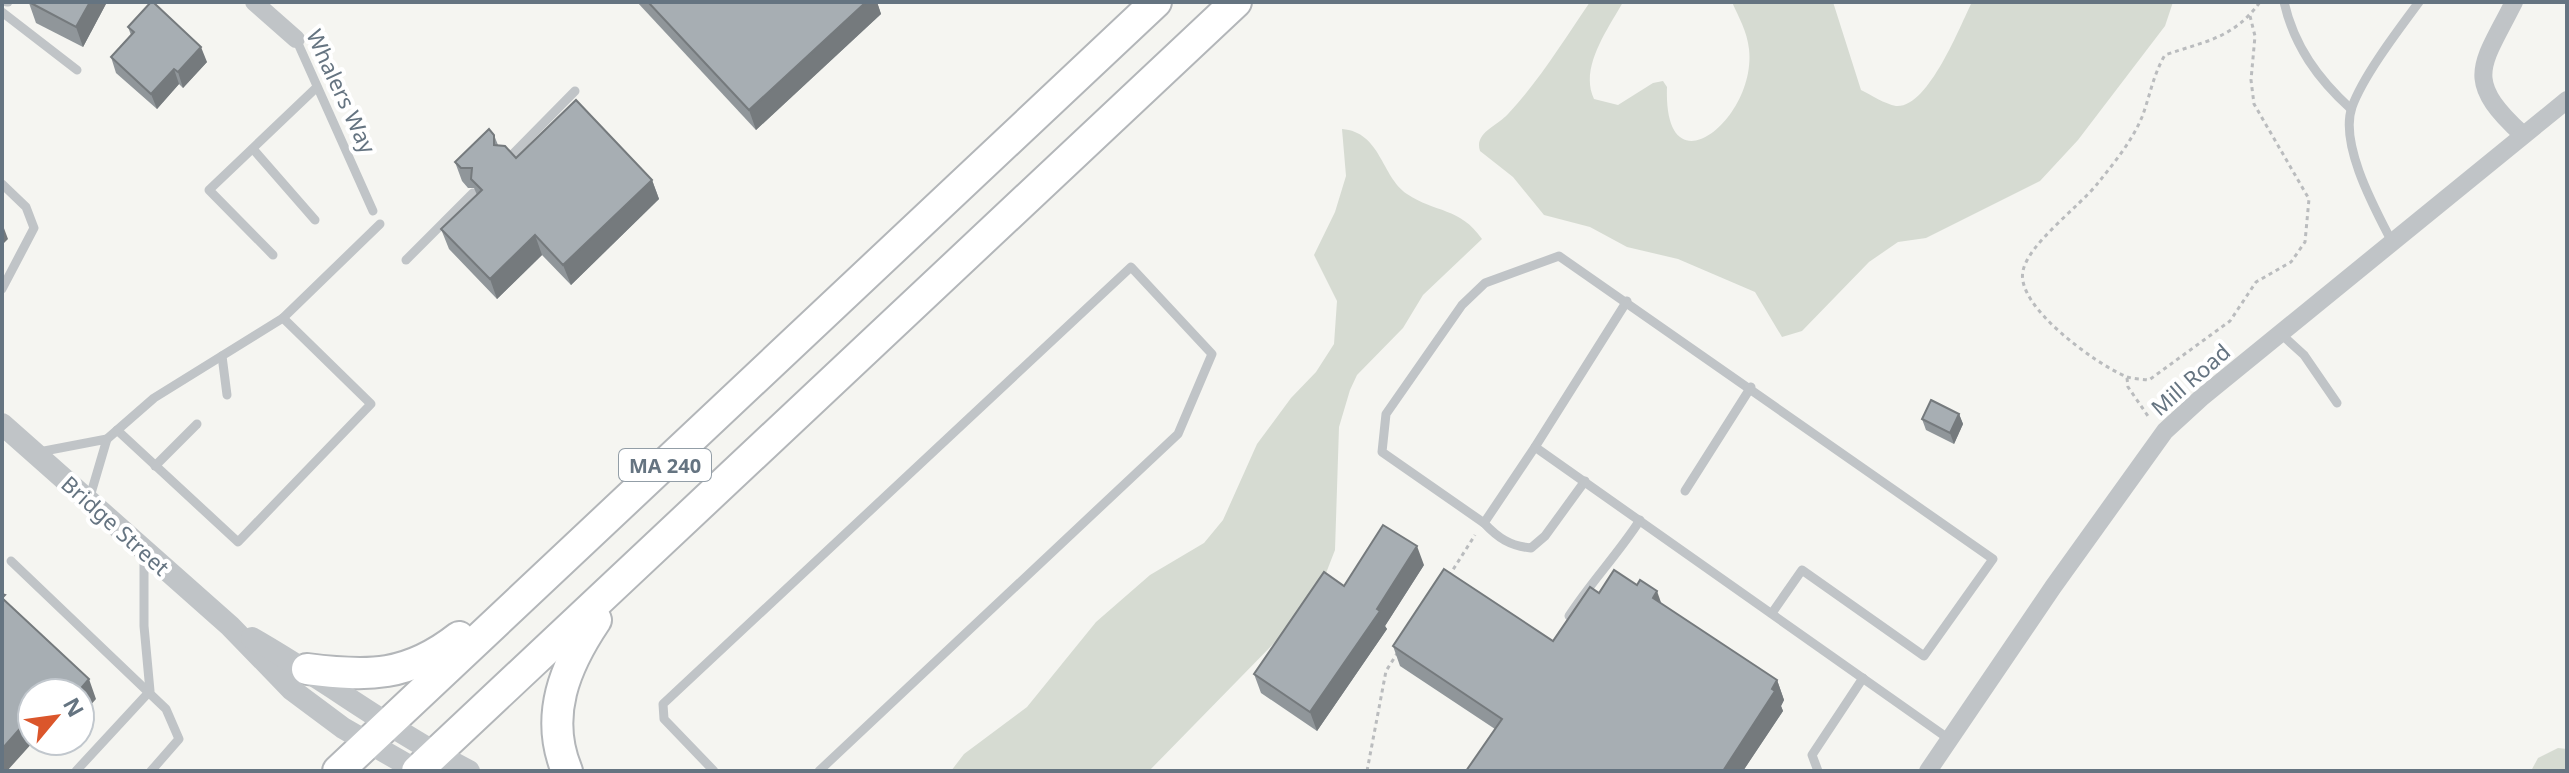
<svg xmlns="http://www.w3.org/2000/svg" width="2569" height="773" font-family="'Noto Sans',sans-serif">
<style>
.green{fill:#d6dbd2}
.lines{fill:none;stroke-linecap:round;stroke-linejoin:round}
.trunk-casing{stroke:#b3b6b9;stroke-width:34}
.path{stroke:#babcbe;stroke-width:3;stroke-dasharray:4 4;stroke-linecap:butt}
.service{stroke:#c0c4c7;stroke-width:9}
.minor{stroke:#c0c4c7;stroke-width:18}
.tertiary{stroke:#c0c4c7;stroke-width:22}
.trunk{stroke:#fff;stroke-width:30}
.wall{fill:#90969a}
.shaded-wall{fill:#757a7d}
.building{fill:#a7aeb3;stroke:#757a7d;stroke-width:2}
.labels{text-anchor:middle;dominant-baseline:central;stroke-width:8;stroke-linejoin:round;paint-order:stroke}
.shield{fill:#fff;stroke:#939ea7;stroke-width:2}
.shield-label{font-size:20px;font-weight:bold;fill:#657481}
.street-label{font-size:22px;fill:#657481;stroke:#fff}
</style>
<rect width="100%" height="100%" fill="#f5f5f1"/>
<g class="green">
<path d="M1590,2h33c-15,27 -44,66 -29,97l24,6 35,-22 10,-2 4,6c-4,108 90,32 82,-38 -2,-18 -10,-31 -17,-47h101l28,88c10,5 24,14 35,16 32,3 64,-80 76,-104h201l-8,24 -87,114 -38,41 -114,57 -28,4 -29,20 -67,69 -20,6 -27,-45 -77,-33 -51,-12 -37,-20 -46,-12 -31,-38 -33,-26c-6,-18 17,-25 28,-37 31,-33 56,-74 82,-112z"/>
<path d="M1342,129c39,3 39,47 65,65 28,19 53,13 75,45l-59,56 -20,33 -46,47 -7,15 -11,37 -4,123 -14,36 -38,48 -134,137h-198l13,-17 63,-47 69,-85 54,-47 54,-32 19,-23 34,-76 34,-46 25,-26 18,-28 3,-43 -23,-46 21,-43 11,-36z"/>
<polygon points="2558,748 2567,749 2567,771 2531,771 2538,758"/>
</g>
<g class="lines">
<defs>
<g id="trunk">
<path d="M307,669c62,8 101,8 152,-32"/>
<polyline points="338,771 1156,2"/>
<polyline points="417,771 1236,2"/>
<path d="M567,771c-23,-55 -2,-105 29,-151"/>
</g>
</defs>
<use href="#trunk" class="trunk-casing"/>
<g class="path">
<path d="M2250,16l5,20 -4,44 3,24 55,95 -4,43 -14,20 -35,20 -26,39 -81,59c-8,-1 -18,-1 -24,-4 -29,-12 -110,-70 -102,-105 5,-27 57,-65 75,-88 16,-20 34,-42 44,-66 8,-21 11,-42 23,-62 40,-14 68,-16 95,-53"/>
<polyline points="2127,378 2128,387 2150,419"/>
<polyline points="1449,576 1475,535"/>
<polyline points="1367,771 1386,671 1398,652"/>
</g>
<g class="service">
<polyline points="7,2 8,2"/>
<path d="M2284,2c10,44 34,77 67,107"/>
<polyline points="2,12 77,70"/>
<polyline points="296,39 373,211"/>
<polyline points="253,149 315,220"/>
<polyline points="507,160 575,91"/>
<polyline points="2,184 26,207 34,228 2,289"/>
<path d="M2392,242c-17,-33 -53,-98 -40,-135 11,-31 47,-78 67,-105"/>
<polyline points="273,255 209,190 317,87"/>
<polyline points="406,260 473,193"/>
<polyline points="2281,334 2304,355 2337,403"/>
<polyline points="222,356 227,395"/>
<polyline points="117,430 238,542 371,404 283,318"/>
<polyline points="107,439 154,398 283,318 380,224"/>
<polyline points="1535,447 1627,301"/>
<polyline points="39,452 107,439 89,500"/>
<polyline points="155,466 197,424"/>
<polyline points="1685,491 1751,387"/>
<path d="M1484,523c14,15 26,23 47,25l14,-12 40,-55"/>
<polyline points="11,561 166,709 179,739 151,771"/>
<polyline points="1772,613 1802,570 1924,656 1993,559 1559,256 1485,283 1462,305 1386,414 1382,452 1484,523 1535,447 1949,739"/>
<path d="M1569,616c22,-34 49,-62 71,-96"/>
<polyline points="76,771 150,691 144,626 144,552"/>
<polyline points="714,771 664,719 663,704 1131,267 1212,354 1178,434 819,771"/>
<polyline points="1818,771 1812,755 1863,678"/>
</g>
<g class="minor">
<polyline points="254,2 296,39"/>
<path d="M2514,2c-32,64 -52,77 8,132"/>
<polyline points="1928,771 2053,587 2165,431 2201,398 2567,100"/>
</g>
<g class="tertiary">
<polyline points="2,424 230,626 292,690 343,728 418,771"/>
<path d="M252,638c74,42 141,94 217,133"/>
</g>
<use href="#trunk" class="trunk"/>
</g>
<g class="wall">
<polygon points="107,2 83,47 36,23 29,3"/>
<polygon points="637,2 877,2 881,14 756,130"/>
<polygon points="128,27 207,62 183,88 179,84 157,109 116,73 111,57 131,35"/>
<polygon points="494,135 498,145 516,158 652,180 659,199 571,285 542,255 497,299 449,249 441,229 477,195 474,188 468,188 462,181 455,162"/>
<polygon points="1959,414 1963,424 1954,444 1926,430 1922,419"/>
<polygon points="1424,565 1385,626 1387,629 1317,731 1261,693 1254,674 1344,586"/>
<polygon points="1599,593 1662,604 1777,680 1784,700 1781,706 1783,711 1743,771 1466,771 1495,729 1400,666 1393,646 1553,641"/>
</g>
<g class="shaded-wall">
<polygon points="90,2 107,2 83,47 76,27"/>
<polygon points="866,2 877,2 881,14 756,130 749,110"/>
<polygon points="201,47 207,62 183,88 178,72"/>
<polygon points="174,69 179,84 157,109 151,94"/>
<polygon points="652,180 659,199 571,285 563,265"/>
<polygon points="2,223 8,239 2,245"/>
<polygon points="535,235 542,255 497,299 490,279"/>
<polygon points="1959,414 1963,424 1954,444 1950,433"/>
<polygon points="1417,546 1424,565 1385,626 1387,629 1317,731 1310,712"/>
<polygon points="1657,591 1664,611 1653,598"/>
<polygon points="89,679 96,699 80,717 80,693 77,693"/>
<polygon points="1777,680 1784,700 1781,706 1783,711 1743,771 1723,771"/>
<polygon points="32,715 32,741 34,741 7,771 2,771 2,749"/>
</g>
<g class="building">
<polygon points="29,2 90,2 76,27"/>
<polygon points="151,2 153,2 201,47 178,72 174,69 151,94 111,57 134,32 128,27"/>
<polygon points="648,2 866,2 749,110"/>
<polygon points="576,100 652,180 563,265 535,235 490,279 441,229 482,190 471,179 472,168 461,168 455,162 489,129 494,135 494,145 505,146 516,158"/>
<polygon points="1931,400 1959,414 1950,433 1922,419"/>
<polygon points="1383,525 1417,546 1377,609 1380,611 1310,712 1254,674 1324,572 1344,586"/>
<polygon points="1444,569 1553,641 1590,587 1599,593 1614,570 1637,585 1640,580 1657,591 1653,598 1777,680 1772,689 1775,691 1723,771 1466,771 1502,719 1393,646"/>
<polygon points="2,594 5,595 2,598 89,679 77,693 32,693 32,715 2,749"/>
</g>
<g class="labels">
<rect class="shield" x="619" y="449" width="92" height="32" rx="6"/>
<g class="shield-label">
<text x="665" y="465">MA 240</text>
</g>
<g class="street-label">
<text transform="translate(342 91) rotate(65)">Whalers Way</text>
<text transform="translate(2190 379) rotate(-41)">Mill Road</text>
<text transform="translate(116 525) rotate(42)">Bridge Street</text>
</g>
</g>
<rect width="2569" height="773" fill="none" stroke="#657481" stroke-width="8"/>
<g transform="translate(56 717) rotate(61)"><circle r="38" fill="#ffffff" stroke="#c1c7cd" stroke-width="2"/>
<path d="M0-6L14 30L0 20L-14 30Z" fill="#db562b"/>
<text y="-12" font-size="22" font-weight="bold" text-anchor="middle" fill="#657481">N</text>
</g>
</svg>
